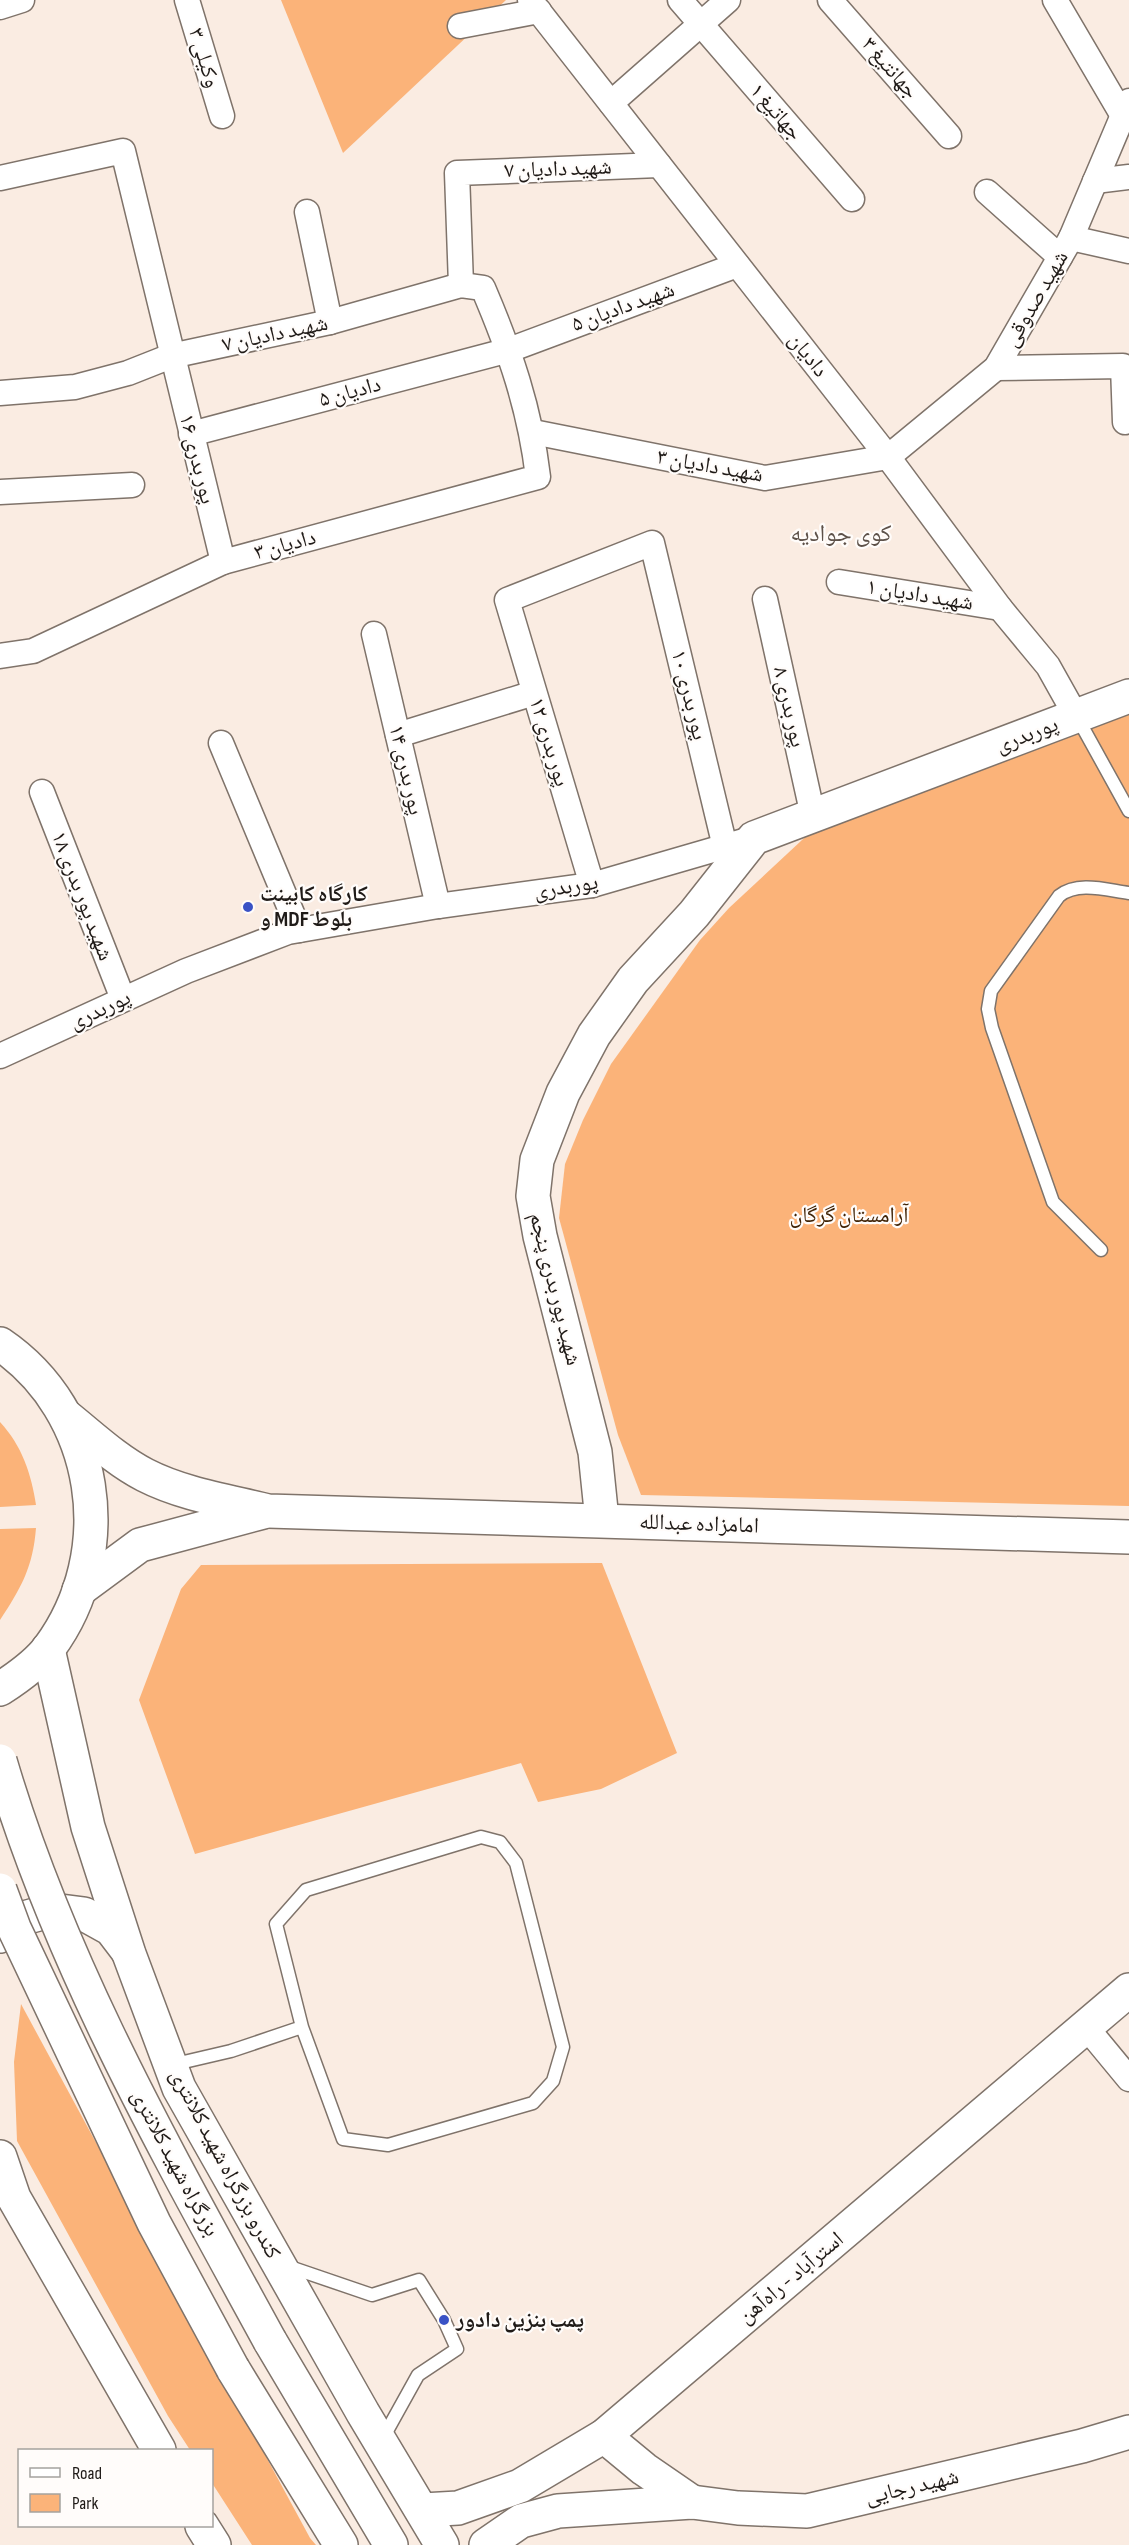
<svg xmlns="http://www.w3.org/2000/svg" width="1129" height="2545" font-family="'Sofia Sans Condensed','Noto Naskh Arabic',sans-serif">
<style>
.green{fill:#fbb379}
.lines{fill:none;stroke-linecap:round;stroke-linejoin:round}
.lane-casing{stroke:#7f736a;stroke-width:15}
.street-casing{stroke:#7f736a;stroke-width:27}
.secondary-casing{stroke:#7f736a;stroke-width:36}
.primary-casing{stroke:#7f736a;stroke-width:36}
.highway-casing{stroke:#7f736a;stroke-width:36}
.lane{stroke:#fff;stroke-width:12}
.street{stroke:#fff;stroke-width:24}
.secondary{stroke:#fff;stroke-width:33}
.primary{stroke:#fff;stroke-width:33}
.highway{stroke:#fff;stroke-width:33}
.highway-bridge-casing{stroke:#7f736a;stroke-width:36;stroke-linecap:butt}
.highway-bridge{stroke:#fff;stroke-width:33}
.poi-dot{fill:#3a52c5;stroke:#fffcfa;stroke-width:2}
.labels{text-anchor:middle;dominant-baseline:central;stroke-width:4.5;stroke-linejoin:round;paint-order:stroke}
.street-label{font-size:22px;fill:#1f1a17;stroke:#fffcfa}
.poi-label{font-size:22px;font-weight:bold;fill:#1f1a17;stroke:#fffcfa;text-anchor:start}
.park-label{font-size:22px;fill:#412407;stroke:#fffcfa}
.neighbourhood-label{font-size:24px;fill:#5d5149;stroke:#fffcfa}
</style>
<rect width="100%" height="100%" fill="#faece2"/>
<g class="green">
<polygon points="281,0 506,0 343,153"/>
<polygon points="1129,710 1129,1506 641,1495 618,1435 559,1218 565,1164 583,1120 611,1064 700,940 729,908 816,827"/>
<path d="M0,1422c22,24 31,51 36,83l-36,2z"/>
<path d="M36,1528c-3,39 -15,60 -36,92v-91z"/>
<polygon points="602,1563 677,1753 601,1789 538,1802 521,1763 195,1854 139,1700 181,1589 201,1565"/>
<polygon points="21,2004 310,2538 316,2545 252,2545 212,2483 212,2450 190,2450 168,2416 17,2141 14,2062"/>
</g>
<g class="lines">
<defs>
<g id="lane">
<polyline points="1077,717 1129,811"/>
<path d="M1101,1250l-48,-48 -61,-174 -4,-19 3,-18 68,-95c19,-15 47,-6 70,-3"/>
<polyline points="171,2065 231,2051 302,2027 276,1924 306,1890 481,1837 500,1842 516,1863 563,2047 553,2081 533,2103 388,2145 343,2139 302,2027"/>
<polyline points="287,2266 372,2295 419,2280 444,2320 457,2349 418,2375 383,2438"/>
</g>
<g id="street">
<polyline points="187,0 222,116"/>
<polyline points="530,0 888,457 1000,608 1048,666 1076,716"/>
<polyline points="680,0 852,199"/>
<polyline points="830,0 949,136"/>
<polyline points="1055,0 1123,116"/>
<polyline points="0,7 22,0"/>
<polyline points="460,26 539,11"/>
<polyline points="611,103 728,0"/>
<polyline points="0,178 123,151 223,562"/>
<polyline points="1095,181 1129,177"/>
<polyline points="987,192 1060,257"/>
<polyline points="307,212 330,322"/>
<polyline points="1071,238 1129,251"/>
<polyline points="461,285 457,173 659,165"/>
<polyline points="996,368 1123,366 1125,422"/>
<path d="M0,393l75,-6 53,-14 43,-17 159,-34 131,-37 22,3c27,63 47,121 55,189l-315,85 -190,89 -33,5"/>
<polyline points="533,432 765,478 888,457 996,368 1071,238 1129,101"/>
<polyline points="191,434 509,350 737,265"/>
<polyline points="0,492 132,485"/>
<polyline points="839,582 1000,608"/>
<polyline points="765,599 813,816"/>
<polyline points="374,634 438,906"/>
<polyline points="398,735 534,693"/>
<polyline points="221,743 299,930"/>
<polyline points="42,792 123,999"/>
<polyline points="592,885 507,600 652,543 725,847"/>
<polyline points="0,1056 186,971 288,932 438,906 592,885 754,838"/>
<polyline points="1086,2027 1129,2079"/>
</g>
<g id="secondary">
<polyline points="602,1520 595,1452 540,1236 533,1196 537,1160 563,1093 594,1035 633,980 694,914 754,838 1129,696"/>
<polyline points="48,1649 88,1827 129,1954 179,2088 363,2413 442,2545"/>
<polyline points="0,1936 24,1918 53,1910 84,1914 111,1929 127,1950"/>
<polyline points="0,2157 14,2198 159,2450"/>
<polyline points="604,2436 644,2469 692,2502"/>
<polyline points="423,2510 458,2508 520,2486 604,2436 1129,1990"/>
<polyline points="202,2526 214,2545"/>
<polyline points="486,2545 521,2521 558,2511 692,2502 738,2508 807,2511 1082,2446 1129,2432"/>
</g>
<g id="primary">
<path d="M67,1417c25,20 49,43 78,58 37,19 82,26 123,36l861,26"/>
<polyline points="79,1590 140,1545 263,1512"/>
</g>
<g id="highway">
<path d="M0,1344c99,67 120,208 49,304 -12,16 -32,30 -49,41"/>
<polyline points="270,2341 391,2545"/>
<polyline points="233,2369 341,2545"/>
</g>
</defs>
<use href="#lane" class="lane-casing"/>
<use href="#street" class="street-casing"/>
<use href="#secondary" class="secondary-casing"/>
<use href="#primary" class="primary-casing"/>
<use href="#highway" class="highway-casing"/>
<use href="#lane" class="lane"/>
<use href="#street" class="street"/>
<use href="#secondary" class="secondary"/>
<use href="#primary" class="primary"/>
<use href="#highway" class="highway"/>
<defs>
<g id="highway-bridge">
<path d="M0,1761c60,205 168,393 270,580"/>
<polyline points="0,1890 14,1928 154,2223 233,2369"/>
</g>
</defs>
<use href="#highway-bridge" class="highway-bridge-casing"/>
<use href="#highway-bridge" class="highway-bridge"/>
</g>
<g class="poi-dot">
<circle cx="248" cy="907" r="6"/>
<circle cx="444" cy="2320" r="6"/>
</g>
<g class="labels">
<g class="street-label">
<text transform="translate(204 58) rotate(73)">وکیلی ۳</text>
<text transform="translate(890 68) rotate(49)">جهانتیغ ۳</text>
<text transform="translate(776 112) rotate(49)">جهاتیغ ۱</text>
<text transform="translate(558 169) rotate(-2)">۷ شهید دادیان</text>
<text transform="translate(1036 299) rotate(-60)">شهید صدوقی</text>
<text transform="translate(623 307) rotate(-20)">۵ شهید دادیان</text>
<text transform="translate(275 334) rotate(-12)">شهید دادیان ۷</text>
<text transform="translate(808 355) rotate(52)">دادیان</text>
<text transform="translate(350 392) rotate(-15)">دادیان ۵</text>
<text transform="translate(197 459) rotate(76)">پور بدری ۱۶</text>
<text transform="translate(710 466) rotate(10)">۳ شهید دادیان</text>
<text transform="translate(285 545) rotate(-15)">دادیان ۳</text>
<text transform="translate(920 595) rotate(9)">۱ شهید دادیان</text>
<text transform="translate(689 695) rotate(76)">پور بدری ۱۰</text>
<text transform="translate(789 707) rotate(77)">پور بدری ۸</text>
<text transform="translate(1027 735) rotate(-21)">پوربدری</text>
<text transform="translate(549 742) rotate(73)">پور بدری ۱۲</text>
<text transform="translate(406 770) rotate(77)">پور بدری ۱۴</text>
<text transform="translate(566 887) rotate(-9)">پوربدری</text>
<text transform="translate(82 896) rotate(69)">شهید پور بدری ۱۸</text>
<text transform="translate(100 1010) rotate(-25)">پوربدری</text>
<text transform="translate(555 1289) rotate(76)">شهید پور بدری پنجم</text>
<text transform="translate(699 1524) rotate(2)">امامزاده عبدالله</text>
<text transform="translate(175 2163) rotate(62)">بزرگراه شهید کلانتری</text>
<text transform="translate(225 2164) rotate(62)">کندرو بزرگراه شهید کلانتری</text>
<text transform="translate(791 2278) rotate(-40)">استرآباد - راه‌آهن</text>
<text transform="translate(912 2487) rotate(-13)">شهید رجایی</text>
</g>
<g class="poi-label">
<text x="260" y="894">کارگاه کابینت<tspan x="260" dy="25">و MDF بلوط</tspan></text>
<text x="456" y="2320">پمپ بنزین دادور</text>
</g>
<g class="park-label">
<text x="849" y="1215">آرامستان گرگان</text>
</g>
<g class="neighbourhood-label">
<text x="841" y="533">کوی جوادیه</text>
</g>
</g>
<rect x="18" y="2449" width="195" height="78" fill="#fffcfa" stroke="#a5a29f" stroke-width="1.5"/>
<rect x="30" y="2468" width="30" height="9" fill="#ffffff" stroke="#a5a29f" stroke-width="1.5"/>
<text x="72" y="2479" font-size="18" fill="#1f1a17">Road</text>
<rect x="30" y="2494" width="30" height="18" fill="#fbb379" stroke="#a5a29f" stroke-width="1.5"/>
<text x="72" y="2509" font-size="18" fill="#1f1a17">Park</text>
</svg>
